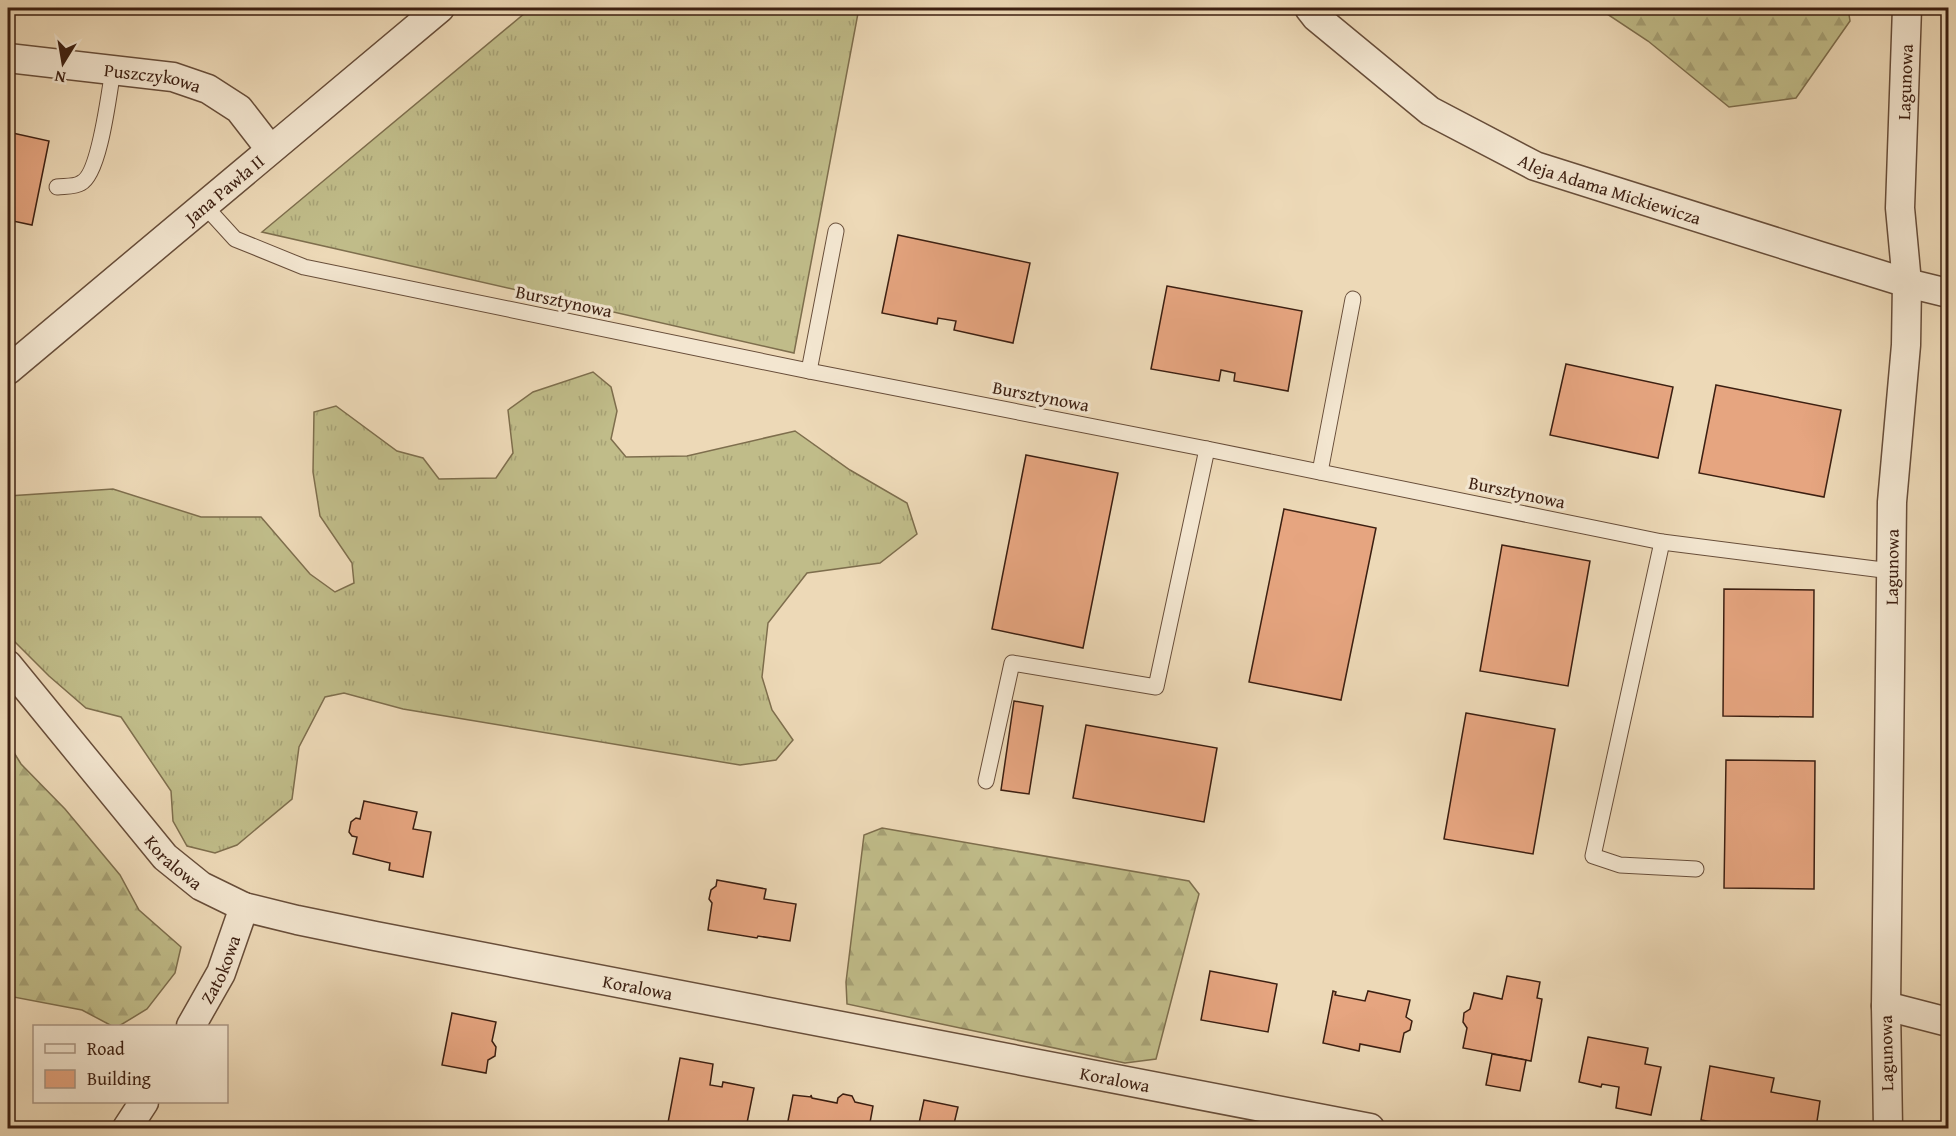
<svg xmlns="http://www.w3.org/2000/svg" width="1956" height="1136" font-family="'Gentium Book Plus',serif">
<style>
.grass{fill:url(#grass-tufts);stroke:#7e6e4d;stroke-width:1.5}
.forest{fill:url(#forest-firs);stroke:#7e6e4d;stroke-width:1.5}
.building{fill:#e6a580;stroke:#3c1f11;stroke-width:1.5}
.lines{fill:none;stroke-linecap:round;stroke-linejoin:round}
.lane-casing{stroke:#684e3a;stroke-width:17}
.street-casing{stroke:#684e3a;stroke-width:31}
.lane{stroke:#f3e6d0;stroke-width:15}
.street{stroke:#f3e6d0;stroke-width:28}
.labels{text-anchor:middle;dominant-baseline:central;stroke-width:6;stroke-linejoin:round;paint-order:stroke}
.street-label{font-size:18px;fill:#3c1f11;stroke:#f3e6d0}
</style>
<defs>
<pattern id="grass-tufts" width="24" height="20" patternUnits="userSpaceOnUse" patternTransform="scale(1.5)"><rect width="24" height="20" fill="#c0bc89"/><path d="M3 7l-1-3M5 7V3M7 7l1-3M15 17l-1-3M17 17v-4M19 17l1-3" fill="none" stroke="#a6a175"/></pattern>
<pattern id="forest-firs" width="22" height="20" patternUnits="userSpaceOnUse" patternTransform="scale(1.5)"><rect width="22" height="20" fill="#c0bc89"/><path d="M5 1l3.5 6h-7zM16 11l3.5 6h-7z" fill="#a6a175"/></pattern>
</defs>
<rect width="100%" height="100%" fill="#edd9b7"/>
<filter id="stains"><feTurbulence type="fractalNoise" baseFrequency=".00333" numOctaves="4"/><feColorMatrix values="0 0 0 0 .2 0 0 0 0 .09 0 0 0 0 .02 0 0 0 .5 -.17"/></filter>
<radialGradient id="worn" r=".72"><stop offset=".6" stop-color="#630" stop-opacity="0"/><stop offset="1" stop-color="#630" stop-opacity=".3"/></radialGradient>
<g class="grass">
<polygon points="531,8 859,8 794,353 262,232"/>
<polygon points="593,372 611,387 617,411 611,439 626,457 687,456 795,431 850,470 907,503 917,534 880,563 807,573 768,623 762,677 772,710 793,740 776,760 740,765 403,709 344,693 325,697 299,747 292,799 237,845 215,853 187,846 173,821 171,791 121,717 86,708 49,676 8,635 8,496 113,489 201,517 261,517 310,574 335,592 354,583 352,563 320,516 313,472 314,412 336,406 397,451 423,458 439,479 496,478 513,453 508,410 533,392"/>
</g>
<g class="forest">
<polygon points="1598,8 1848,8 1850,21 1796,98 1729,107 1648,41"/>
<polygon points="8,743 21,764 65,809 120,875 139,910 181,947 175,973 147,1009 119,1026 112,1026 82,1010 8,996"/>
<polygon points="882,828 1189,881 1199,894 1156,1059 1125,1063 847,1004 846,982 864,835"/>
</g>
<g class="building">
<polygon points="8,132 49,141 32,225 8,220"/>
<polygon points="898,235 1030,263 1013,343 954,330 956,321 938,318 937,324 882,313"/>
<polygon points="1167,286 1302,311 1288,391 1234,381 1235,373 1221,370 1219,381 1151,369"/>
<polygon points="1566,364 1673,387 1658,458 1550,435"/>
<polygon points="1716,385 1841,410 1824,497 1699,473"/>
<polygon points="1026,455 1118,473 1083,648 992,629"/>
<polygon points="1284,509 1376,528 1341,700 1249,682"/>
<polygon points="1502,545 1590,561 1568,686 1480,671"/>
<polygon points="1724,589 1814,590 1813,717 1723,716"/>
<polygon points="1014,701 1043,706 1029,794 1001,790"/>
<polygon points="1466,713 1555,729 1533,854 1444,839"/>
<polygon points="1086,725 1217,748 1204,822 1073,798"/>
<polygon points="1726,760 1815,761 1814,889 1724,888"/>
<polygon points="364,801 417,812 413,829 431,832 423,877 389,870 390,863 353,854 357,837 352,836 349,832 351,822 356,818 360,819"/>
<polygon points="717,880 766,889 764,899 796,904 790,941 758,936 757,938 708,930 712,903 709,899 711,890 716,886"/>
<polygon points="1210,971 1277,984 1268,1032 1201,1020"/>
<polygon points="1507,976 1540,982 1537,998 1542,999 1531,1061 1463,1048 1467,1028 1463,1022 1464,1013 1470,1009 1474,993 1502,999"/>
<polygon points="1333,991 1336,992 1335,995 1365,1001 1368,991 1410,1000 1406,1017 1412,1021 1410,1030 1404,1033 1400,1052 1360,1044 1359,1051 1323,1043"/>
<polygon points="452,1013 496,1022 492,1041 496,1047 495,1056 488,1060 486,1073 442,1065"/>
<polygon points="1588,1037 1648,1048 1645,1064 1661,1067 1651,1115 1616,1108 1619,1087 1602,1084 1601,1087 1579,1082"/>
<polygon points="1492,1054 1526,1060 1520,1091 1486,1085"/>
<polygon points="680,1058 713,1064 710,1085 722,1087 723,1082 754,1088 746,1128 667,1128"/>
<polygon points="1710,1066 1774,1078 1771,1092 1820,1101 1816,1128 1747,1128 1701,1120"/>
<polygon points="843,1094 852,1096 855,1102 873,1106 869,1128 799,1128 787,1126 793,1095 811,1097 811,1095 812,1098 837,1103 838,1098"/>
<polygon points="924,1100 958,1107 953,1128 918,1128"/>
<polygon points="1041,1125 1062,1128 1040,1128"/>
</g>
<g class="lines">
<defs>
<g id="lane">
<path d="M57,187c7,-1 18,0 24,-4 19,-9 28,-91 32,-113"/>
<polyline points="204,205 235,239 304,267 809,371 1207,449 1662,542 1891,571"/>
<polyline points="809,371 836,231"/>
<polyline points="1320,472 1353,299"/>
<polyline points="1662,542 1593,856 1620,865 1696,869"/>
<polyline points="986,781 1012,663 1156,687 1207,449"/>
</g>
<g id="street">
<path id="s1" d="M1309,8l7,9 114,94 105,55 285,90 87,27 41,10"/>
<path id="s2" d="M8,58l165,19 35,12 31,20 31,40"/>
<path id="s3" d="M8,370l432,-362"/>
<path id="s4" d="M8,665l157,192 36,29 43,21 53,13 78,16 995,192"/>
<polyline points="1886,1006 1948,1022"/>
<path id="s5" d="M191,1026l30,-53 23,-66"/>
<polyline points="127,1128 144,1102"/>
<path id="s6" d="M1888,1128l-2,-122 6,-504 14,-157 1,-62 -7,-75 7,-200"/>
</g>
</defs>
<use href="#lane" class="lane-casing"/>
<use href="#street" class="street-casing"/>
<use href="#lane" class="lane"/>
<use href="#street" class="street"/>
</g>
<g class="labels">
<g class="street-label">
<text stroke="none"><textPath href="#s2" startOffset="146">Puszczykowa</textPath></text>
<text stroke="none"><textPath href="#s6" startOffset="1047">Lagunowa</textPath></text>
<text stroke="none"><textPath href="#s1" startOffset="356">Aleja Adama Mickiewicza</textPath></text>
<text stroke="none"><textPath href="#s3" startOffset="282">Jana Pawła II</textPath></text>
<text transform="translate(564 301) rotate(12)">Bursztynowa</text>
<text transform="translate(1041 396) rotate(11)">Bursztynowa</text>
<text transform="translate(1517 492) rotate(12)">Bursztynowa</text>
<text stroke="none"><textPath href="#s6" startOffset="561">Lagunowa</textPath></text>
<text stroke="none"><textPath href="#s4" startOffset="258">Koralowa</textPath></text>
<text stroke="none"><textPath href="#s5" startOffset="64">Zatokowa</textPath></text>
<text stroke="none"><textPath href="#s4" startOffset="744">Koralowa</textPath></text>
<text transform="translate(1886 1053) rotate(-91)">Lagunowa</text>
<text stroke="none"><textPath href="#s4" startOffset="1230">Koralowa</textPath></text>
</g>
</g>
<rect width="1956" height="1136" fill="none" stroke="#edd9b7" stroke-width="30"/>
<rect x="9" y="9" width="1938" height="1118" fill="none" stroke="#3c1f11" stroke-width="3"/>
<rect x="15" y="15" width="1926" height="1106" fill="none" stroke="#3c1f11" stroke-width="1.5"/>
<rect x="33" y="1025" width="195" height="78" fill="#f3e6d0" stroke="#aa9684" stroke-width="1.5"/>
<rect x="45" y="1044" width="30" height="9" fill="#f3e6d0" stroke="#aa9684" stroke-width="1.5"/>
<text x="87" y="1055" font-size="18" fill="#3c1f11">Road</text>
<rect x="45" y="1070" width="30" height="18" fill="#e6a580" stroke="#aa9684" stroke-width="1.5"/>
<text x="87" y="1085" font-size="18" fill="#3c1f11">Building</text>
<g transform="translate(63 63) rotate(191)" stroke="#f3e6d0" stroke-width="4.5" paint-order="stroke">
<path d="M0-4.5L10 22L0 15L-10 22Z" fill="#3c1f11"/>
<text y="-9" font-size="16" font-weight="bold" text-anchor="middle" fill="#3c1f11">N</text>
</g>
<rect width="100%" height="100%" filter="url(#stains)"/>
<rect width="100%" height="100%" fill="url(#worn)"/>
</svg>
